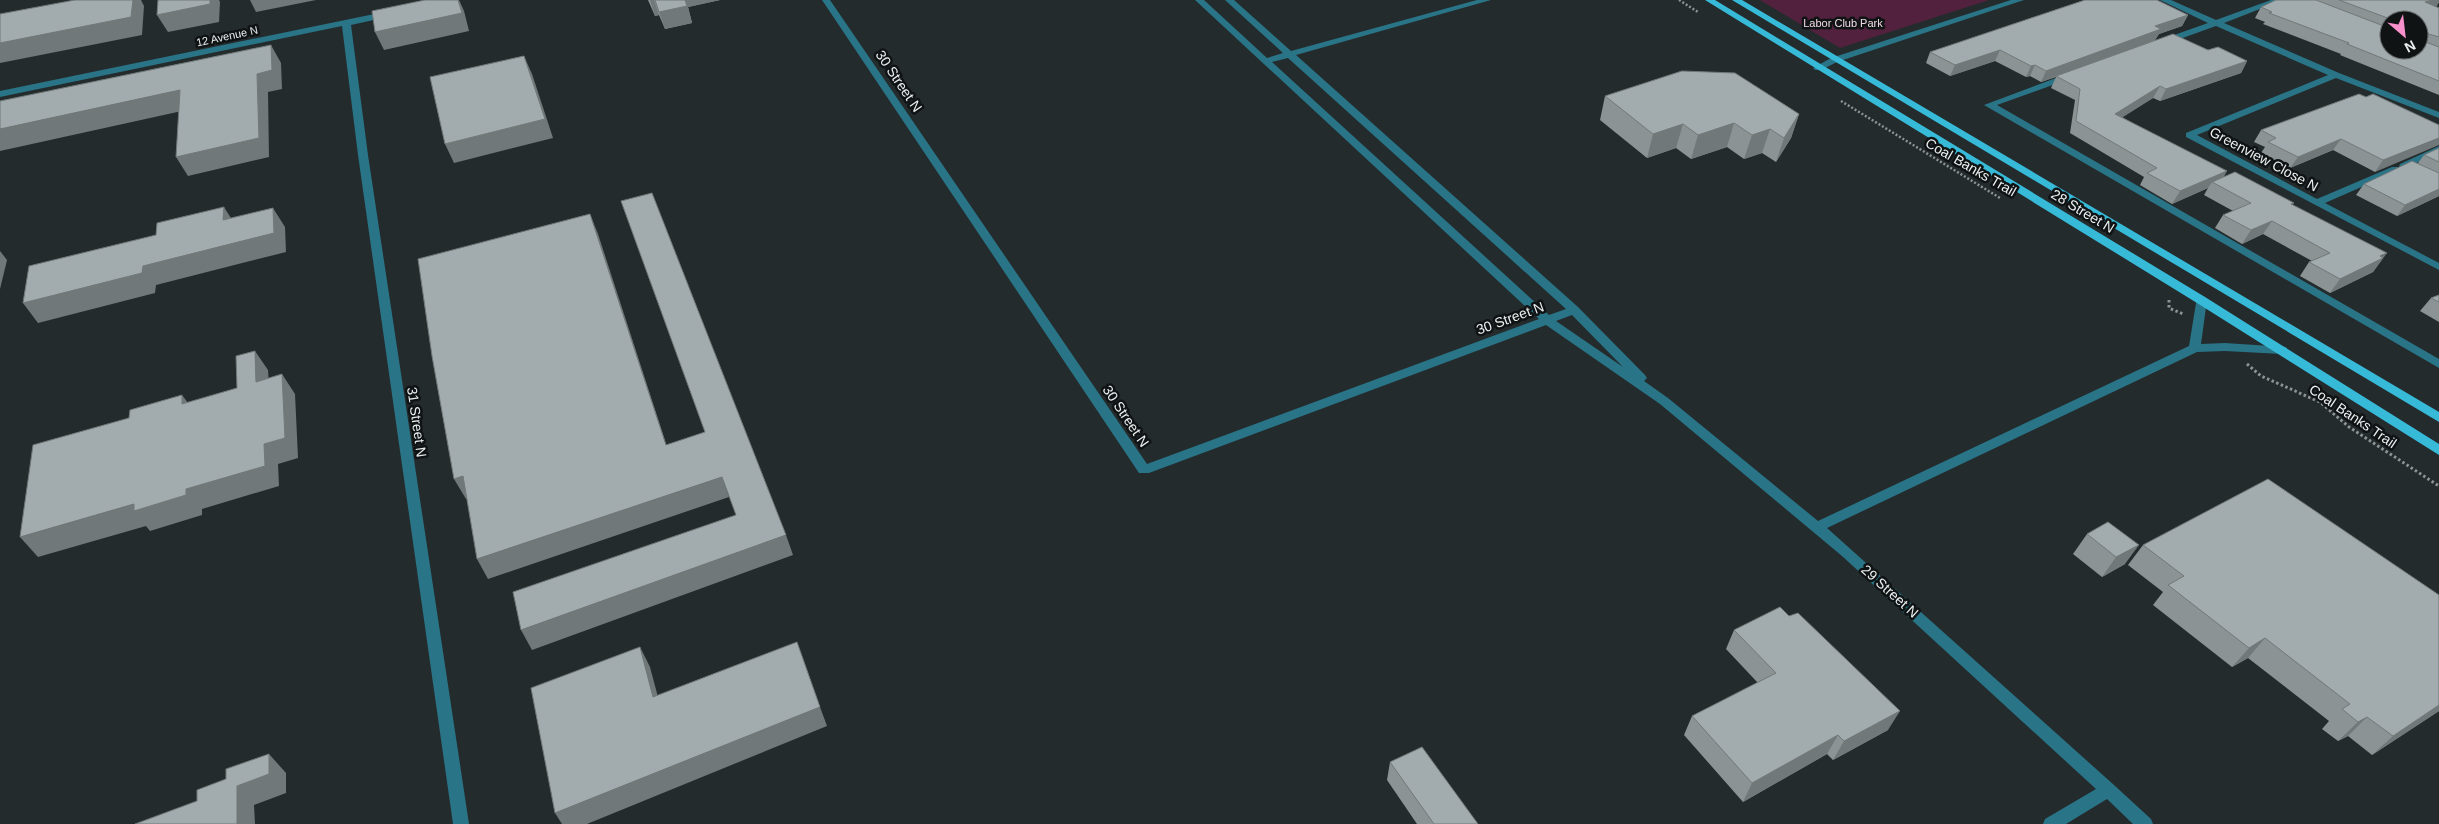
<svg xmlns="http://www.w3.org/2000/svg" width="2439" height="824" font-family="Arial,sans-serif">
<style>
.green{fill:#52213e}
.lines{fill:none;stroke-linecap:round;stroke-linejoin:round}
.path-far1{stroke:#8e9495;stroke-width:2.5;stroke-dasharray:2 2;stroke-linecap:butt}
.path{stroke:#8e9495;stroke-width:3;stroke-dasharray:2.5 2.5;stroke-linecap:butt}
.minor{fill:#297486;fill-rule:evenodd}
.major{fill:#37bad8;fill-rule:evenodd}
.wall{fill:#8b9395;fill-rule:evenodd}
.shaded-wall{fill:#717879}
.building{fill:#a2abad;stroke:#717879}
.labels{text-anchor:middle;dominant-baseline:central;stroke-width:5;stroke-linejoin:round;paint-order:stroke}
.far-park-label{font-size:11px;fill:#f2dbe6;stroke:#101314}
.far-street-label{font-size:11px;fill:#eaeff0;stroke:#101314}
.street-label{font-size:14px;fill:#eaeff0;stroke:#101314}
</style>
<rect width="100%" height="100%" fill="#242b2d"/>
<polygon class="green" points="1760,0 1989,0 1840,48"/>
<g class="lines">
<g class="path-far1">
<polyline points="1679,0 1698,12"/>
<polyline points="1841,101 2000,198"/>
</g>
<g class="path">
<polyline points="2169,300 2169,308 2183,314"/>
<polyline points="2247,364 2261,376 2320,402 2349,427 2439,486"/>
</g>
<g class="minor">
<path d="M822,0h8l317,464 392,-145 -344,-319h9l63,58 16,-5 -58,-53h9l57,51 186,-51h14l-195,55 282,252 67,68 2,3 -3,3 24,17 150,123 371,-175 8,-49h8l2,3 -6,44 24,-1 61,4 2,3 -6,4 -57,-3 -28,1 -370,176 287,257 37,34 2,5h-20l-26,-25 -41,25h-23l2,-5 51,-30 -254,-233 -182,-152 -114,-79 -397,148h-10zM1288,58l278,251 -17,6 -277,-253zM1572,315l51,52 -67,-46z"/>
<polygon points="2011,0 2024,0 1837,62 1821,70 1815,70 1813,68 1831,58"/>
<polygon points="2160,0 2171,0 2216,20 2271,0 2283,0 2224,23 2339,73 2439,112 2439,118 2336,78 2197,135 2317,199 2392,167 2399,167 2400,164 2439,146 2439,153 2325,203 2439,263 2439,270 2186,137 2186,133 2328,75 2216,26 2166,44 2160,44 2160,40 2208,23"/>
<polygon points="389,11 393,14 392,16 351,25 368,155 469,824 453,824 358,155 342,26 0,97 0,91"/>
<polygon points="2069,73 2072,74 2072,78 1997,105 2439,359 2439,368 1984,105"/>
</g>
<g class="major">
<polygon points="1705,0 1715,0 2205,297 2439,444 2439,455 2197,303"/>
<polygon points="1732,0 1742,0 2439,412 2439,422"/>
</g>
</g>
<g class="wall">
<polygon points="648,0 720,0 688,7 692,23 665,29 659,15 655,16"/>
<path d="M2276,0h163v2l-3,4 3,2v87l-99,-40 1,-1 -78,-30 2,-2 -10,-4 6,-11zM2389,20h30l-30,30z"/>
<polygon points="2188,15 2182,26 2159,34 2155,40 2208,50 2247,61 2241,73 2160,101 2153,98 2122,117 2224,177 2293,205 2383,258 2373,272 2330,293 2300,276 2309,262 2312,261 2263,234 2242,244 2215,228 2223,215 2233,211 2204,195 2208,188 2172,204 2140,185 2144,177 2070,133 2075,100 2051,88 2056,77 2041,82 2030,76 2026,77 1995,61 1950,76 1926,63 1930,52"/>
<polygon points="1605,96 1799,114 1791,138 1776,162 1762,153 1744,159 1727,147 1691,159 1676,148 1647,158 1600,120"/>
<polygon points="2366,97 2439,125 2375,172 2333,150 2290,168 2261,153 2265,147 2254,142 2261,130"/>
<polygon points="2439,148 2439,196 2397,216 2356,195 2364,184 2418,163 2424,155"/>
<polygon points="2439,295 2439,322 2420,311 2431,298"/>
<polygon points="2108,522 2125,564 2102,577 2073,554 2087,534"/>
<polygon points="2143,545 2439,595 2439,711 2372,755 2348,736 2338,741 2322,729 2329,721 2248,658 2232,667 2153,605 2163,592 2128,565"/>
<polygon points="1734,630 1888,730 1833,760 1827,754 1743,802 1684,735 1692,716 1758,683 1726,649"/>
<polygon points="1390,762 1478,824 1417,824 1387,780"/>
</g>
<g class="shaded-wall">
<polygon points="133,0 141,0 144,6 142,35 0,63 0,43"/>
<polygon points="210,0 219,0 220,2 219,22 168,32 157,15"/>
<polygon points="250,0 316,0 256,12"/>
<polygon points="458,0 459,0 464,11 469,31 384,50 375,32"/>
<polygon points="650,0 654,0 659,15 655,16"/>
<polygon points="683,0 720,0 688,7 692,23 665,29 659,12"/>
<polygon points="2432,0 2439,0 2439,2 2437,6 2418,13 2425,2"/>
<polygon points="2188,15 2182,26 2159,34 2155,40 2041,82 2046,71 2155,26"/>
<polygon points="271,45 281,63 282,89 268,92 269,157 188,176 176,157 257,74"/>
<polygon points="2000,50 1995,61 1950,76 1955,65"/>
<polygon points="524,56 532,74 553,138 454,163 445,144"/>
<polygon points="2247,61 2241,73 2160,101 2166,89"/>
<polygon points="2035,65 2030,76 2026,77 2031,66"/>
<polygon points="2160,86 2153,98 2109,126 2115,114"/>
<polygon points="180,90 191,109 0,151 0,129"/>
<polygon points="1799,114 1791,138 1776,162 1784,138"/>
<polygon points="1734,123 1727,147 1691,159 1698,135"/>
<polygon points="1683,124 1676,148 1647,158 1653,134"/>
<polygon points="1770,129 1762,153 1744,159 1752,135"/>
<polygon points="2439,138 2439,145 2375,172 2383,160"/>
<polygon points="2341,139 2333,150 2290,168 2298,157"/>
<polygon points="2227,171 2220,184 2212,182 2208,188 2172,204 2180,191"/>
<polygon points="2439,189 2439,196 2397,216 2405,205"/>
<polygon points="224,207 236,226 223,220"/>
<polygon points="273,208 285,227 286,252 156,285 155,293 38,323 23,303 143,266"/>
<polygon points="590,214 598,234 673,465 666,445"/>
<polygon points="2272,221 2263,234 2242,244 2251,230"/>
<polygon points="0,251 7,260 0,289"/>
<polygon points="2387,253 2373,272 2330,293 2340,279"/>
<polygon points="255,351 268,370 270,402 256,382"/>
<polygon points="282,374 295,394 298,458 278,464 279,486 202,509 202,515 150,531 146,526 38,557 20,537 186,489 264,444"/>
<polygon points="182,395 197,415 182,404"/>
<polygon points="463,476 474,496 466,499 454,479"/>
<polygon points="722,477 729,497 488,579 477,559"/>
<polygon points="786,535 793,555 532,650 521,630"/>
<polygon points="2139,545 2125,564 2102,577 2116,557"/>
<polygon points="2265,638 2248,658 2232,667 2249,648"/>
<polygon points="640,647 650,667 663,716 653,697"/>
<polygon points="2439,705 2439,711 2372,755 2393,736"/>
<polygon points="820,707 827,726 587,824 562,824 555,813"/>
<polygon points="1900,711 1888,730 1833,760 1844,741"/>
<polygon points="2367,717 2348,736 2338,741 2358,722"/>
<polygon points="1838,735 1827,754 1743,802 1752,783"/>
<polygon points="269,754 286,773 286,793 254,805 255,824 237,824 237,786"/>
</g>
<g class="building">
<polygon points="75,0 133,0 131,17 0,43 0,14"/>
<polygon points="158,0 210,0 210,4 157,15"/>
<polygon points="425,0 458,0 462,13 375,32 372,11"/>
<polygon points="655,0 685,0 687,6 659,12"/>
<polygon points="2085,0 2157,0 2188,15 2155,26 2161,29 2046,71 2035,65 2031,66 2000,50 1955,65 1930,52"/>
<polygon points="2276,0 2316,0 2389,28 2389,50 2419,50 2419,20 2393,20 2339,0 2432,0 2425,2 2439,8 2439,37 2425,33 2423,41 2439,47 2439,81 2347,44 2349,43 2269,13 2272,12 2261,7"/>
<polygon points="2173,34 2208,50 2218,47 2247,61 2166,89 2160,86 2115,114 2227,171 2180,191 2147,173 2157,168 2076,121 2080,89 2056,76"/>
<polygon points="271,45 272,70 257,74 259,138 176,157 180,90 0,129 0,101"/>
<polygon points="524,56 545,119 445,144 430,77"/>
<polygon points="1682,71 1735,73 1799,114 1784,138 1770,129 1752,135 1734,123 1698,135 1683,124 1653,134 1605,96"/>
<polygon points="2359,94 2366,97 2373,94 2439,125 2439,138 2383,160 2341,139 2298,157 2268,142 2276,138 2261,130"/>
<polygon points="2439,148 2439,162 2424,155"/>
<polygon points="2412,161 2439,173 2439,189 2405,205 2364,184"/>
<polygon points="2235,172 2294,203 2291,204 2387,253 2380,256 2383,258 2340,279 2309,262 2330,253 2272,221 2251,230 2223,215 2251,203 2212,182"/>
<polygon points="652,193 786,535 521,630 513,592 736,515 722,477 477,559 463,476 454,479 432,356 418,259 590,214 666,445 705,432 621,201"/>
<polygon points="224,207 223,220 273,208 274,233 143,266 142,273 23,303 29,266 156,235 157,223"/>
<polygon points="2439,295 2439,302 2431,298"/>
<polygon points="255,351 256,382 282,374 285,438 264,444 265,466 186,489 186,495 134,511 134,504 20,537 33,445 129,418 130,410 182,395 182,404 237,388 236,356"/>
<polygon points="2268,479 2439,595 2439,705 2393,736 2367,717 2358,722 2342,709 2350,704 2265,638 2249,648 2168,585 2184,576 2143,545"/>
<polygon points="2108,522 2139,545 2116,557 2087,534"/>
<polygon points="1780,607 1789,616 1798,613 1900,711 1844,741 1838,735 1752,783 1692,716 1776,673 1734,630"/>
<polygon points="797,642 820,707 555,813 531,688 640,647 653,697"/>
<polygon points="1422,747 1478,824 1434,824 1390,762"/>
<polygon points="269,754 269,774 237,786 237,824 135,824 197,801 197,790 226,779 226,769"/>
</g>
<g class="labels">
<g class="far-park-label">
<text x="1843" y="23">Labor Club Park</text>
</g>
<g class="far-street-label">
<text transform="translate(227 36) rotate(-12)">12 Avenue N</text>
</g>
<g class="street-label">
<text transform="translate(899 81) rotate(56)">30 Street N</text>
<text transform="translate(2264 159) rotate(28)">Greenview Close N</text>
<text transform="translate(1971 167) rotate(30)">Coal Banks Trail</text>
<text transform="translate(2083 211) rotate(31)">28 Street N</text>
<text transform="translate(1510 318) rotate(-20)">30 Street N</text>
<text transform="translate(1126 416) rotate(56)">30 Street N</text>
<text transform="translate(2353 416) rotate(34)">Coal Banks Trail</text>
<text transform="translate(417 422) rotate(82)">31 Street N</text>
<text transform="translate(1890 591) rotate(42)">29 Street N</text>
</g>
</g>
<g transform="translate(2404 35) rotate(152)"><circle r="24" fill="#101314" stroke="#676b6c"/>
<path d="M0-4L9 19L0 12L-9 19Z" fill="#f890cb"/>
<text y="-8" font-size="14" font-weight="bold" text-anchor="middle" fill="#eaeff0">N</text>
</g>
</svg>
